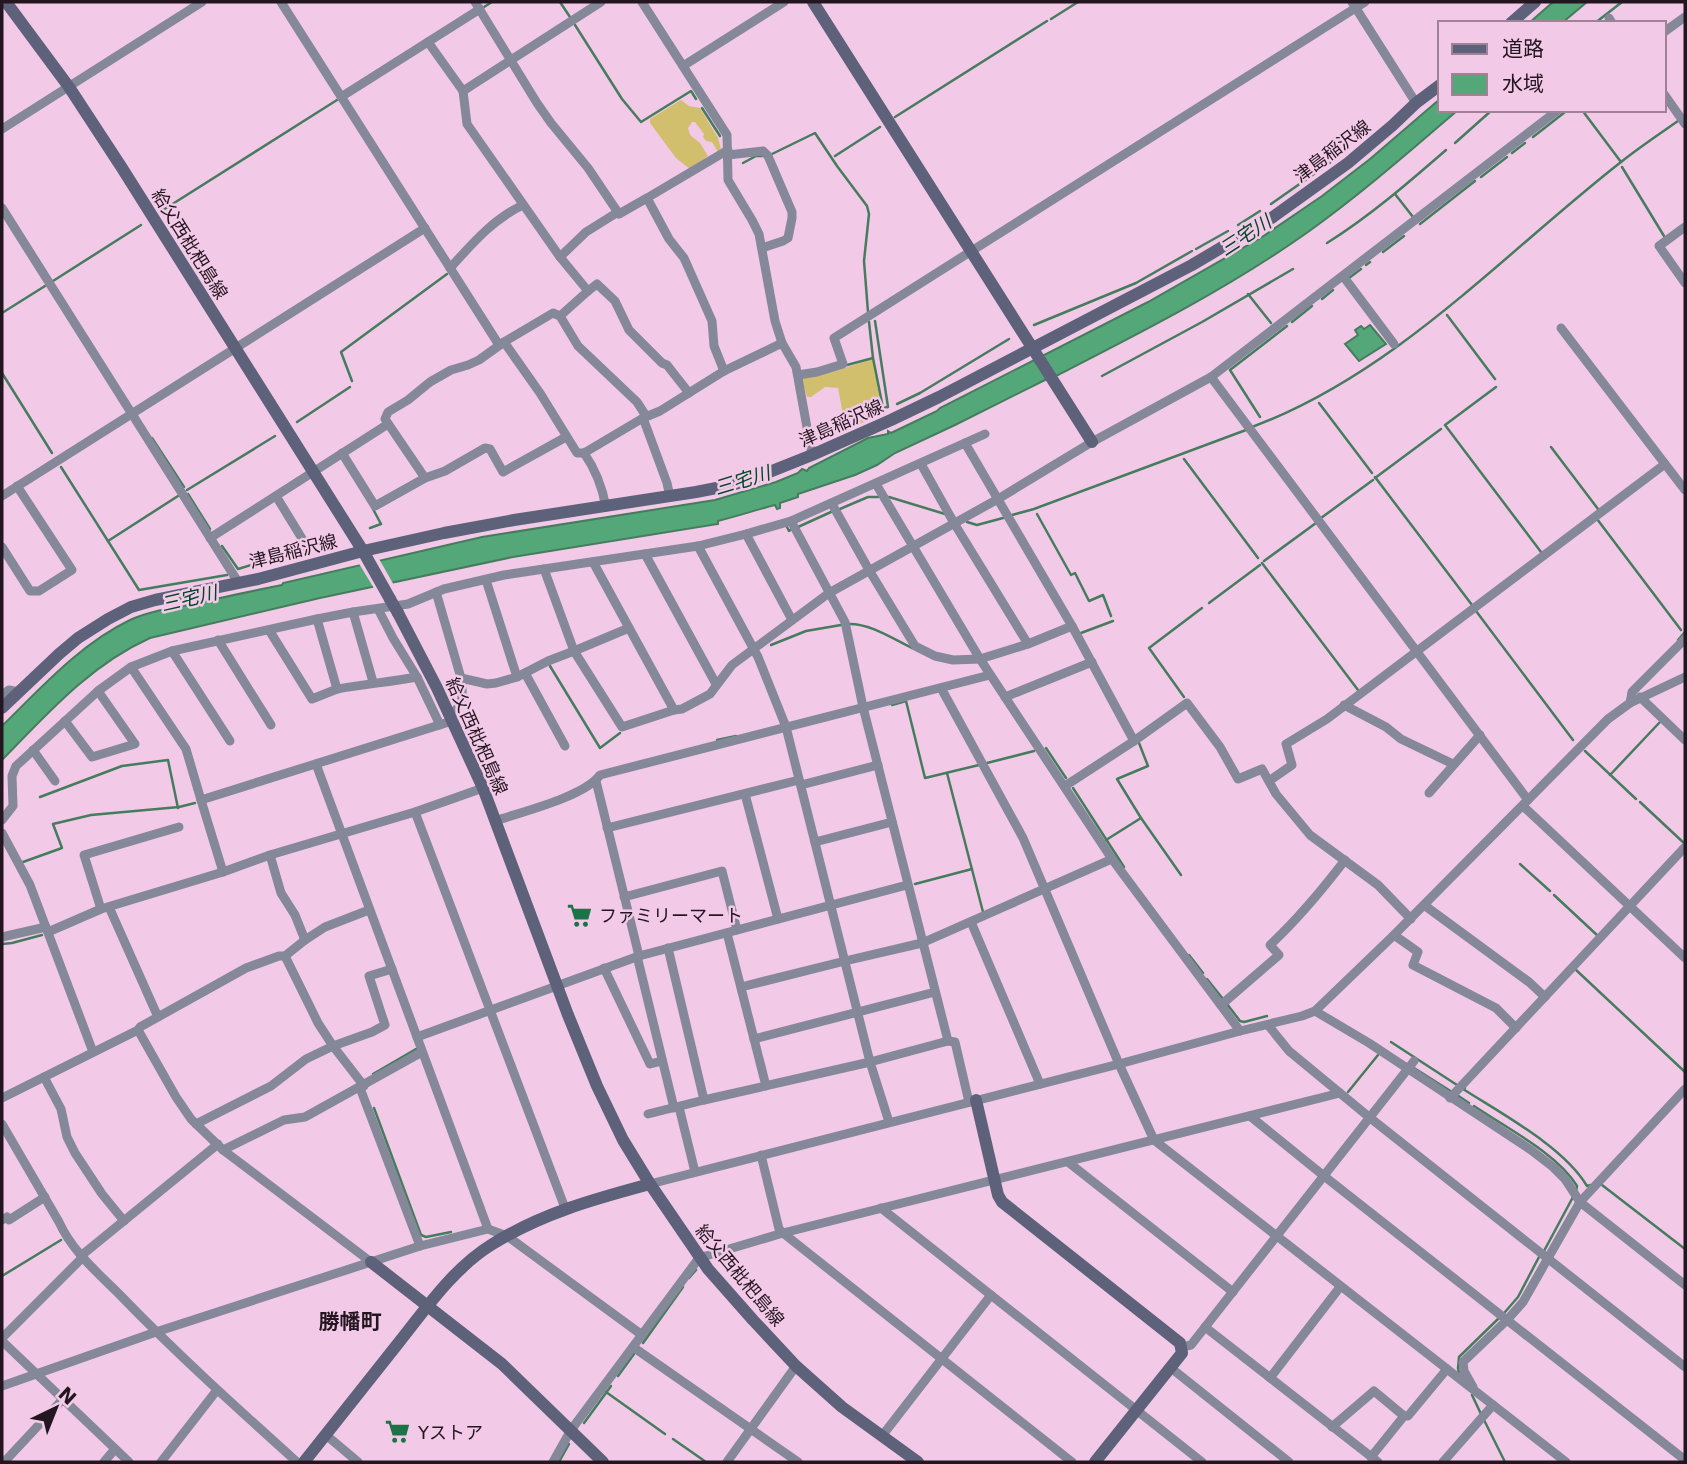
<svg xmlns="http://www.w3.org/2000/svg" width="1687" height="1464" font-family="'DejaVu Sans','Noto Sans JP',sans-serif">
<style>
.green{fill:#d1bf6d}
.water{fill:#54a778;stroke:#467c5e;stroke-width:2}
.pier{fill:#f2cae7}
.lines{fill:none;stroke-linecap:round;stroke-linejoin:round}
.stream{stroke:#467c5e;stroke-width:2.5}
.street{stroke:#848899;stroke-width:9}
.secondary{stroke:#5d617a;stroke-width:12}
.secondary-bridge{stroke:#5d617a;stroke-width:12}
.labels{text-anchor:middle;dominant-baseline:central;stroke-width:5;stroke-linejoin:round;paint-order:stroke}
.street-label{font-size:18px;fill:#241620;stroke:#f2cae7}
.poi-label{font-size:18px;fill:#241620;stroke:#f2cae7;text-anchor:start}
.water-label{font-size:19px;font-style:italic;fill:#004627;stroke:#f2cae7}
.quarter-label{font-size:21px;font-weight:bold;fill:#241620;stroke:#f2cae7}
</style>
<rect width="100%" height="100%" fill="#f2cae7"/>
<g class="green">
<polygon points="681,100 689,106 700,108 718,138 721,149 718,152 712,142 706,141 703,137 704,134 695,122 692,122 688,128 690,135 700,143 708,156 690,169 676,158 650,123 650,119"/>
<polygon points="873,359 882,414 846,430 838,388 825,387 811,397 807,397 802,380 804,378 835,371"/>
</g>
<g class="water">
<polygon points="1553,2 1587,2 1562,23 1529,23"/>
<path d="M1440,99v11h18c-49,42 -97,84 -150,122 -79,56 -164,99 -250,143l-13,5 -90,45 -60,28 -18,12 -22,10 -57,19v3l-18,6v5l-3,1 -2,-4c-19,5 -37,11 -57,16v3l-205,33 -193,41 -170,40c-60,27 -103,76 -148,122v-34c39,-38 78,-82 128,-106 20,-9 42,-12 63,-16 30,-7 60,-13 89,-19l1,-2 199,-46 233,-37 61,-18 22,-9 4,-4 5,2 2,-3 59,-30 20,-4v-3l3,2 46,-22 3,-3 208,-106 114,-65 60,-41 48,-37z"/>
<polygon points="1370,325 1386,344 1359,361 1345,344 1358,335 1355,330 1361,326 1364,329"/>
</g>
<polygon class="pier" points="378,557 395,587 375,590 358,562"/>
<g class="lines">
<g class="stream">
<polyline points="560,2 570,17"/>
<polyline points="484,7 492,2"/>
<polyline points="1051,19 1078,2"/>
<polyline points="1595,23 1622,2"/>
<polyline points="575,25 622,99 641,122 691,91 696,99"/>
<polyline points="702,108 720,136"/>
<polyline points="1582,110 1621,162"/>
<polyline points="895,117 1047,21"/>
<polyline points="1533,137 1565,112"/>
<polyline points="1455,143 1492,110"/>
<polyline points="1512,153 1525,143"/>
<polyline points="772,154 815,133 837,166 867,206 869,214 864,261 868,312"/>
<polyline points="835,156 880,127"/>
<polyline points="743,163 756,156 762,156"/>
<polyline points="1622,167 1664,236"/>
<polyline points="1481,177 1507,157"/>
<polyline points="1395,194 1413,217"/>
<polyline points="1271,204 1338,157"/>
<polyline points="163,210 337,100"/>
<polyline points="1420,224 1475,181"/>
<polyline points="1238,225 1260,211"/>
<path d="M1327,243c43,-27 81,-60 119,-93"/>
<polyline points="1196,249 1228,231"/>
<polyline points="1383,252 1404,236"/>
<polyline points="1366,265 1370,262"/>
<polyline points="1349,278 1361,269"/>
<polyline points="53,281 141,225"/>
<polyline points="1248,294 1271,323"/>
<polyline points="1322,299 1333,290"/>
<polyline points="2,313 45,286"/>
<polyline points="1447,315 1495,379"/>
<polyline points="875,321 888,407 883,408"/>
<polyline points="869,322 873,358 884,413"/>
<polyline points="1292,322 1312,306"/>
<polyline points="1034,325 1136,283 1192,251"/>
<polyline points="847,365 873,358"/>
<polyline points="2,373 52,453"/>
<polyline points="1102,376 1202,322 1293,269"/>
<polyline points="352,381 341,352 447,274"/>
<polyline points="1496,387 1445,425 1541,552"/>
<polyline points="1319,403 1372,473"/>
<polyline points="897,404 920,393 1009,339"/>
<polyline points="1260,417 1230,370 1287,326"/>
<polyline points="297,422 350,387"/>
<path d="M1252,427c144,-54 250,-172 369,-265 20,-16 43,-31 64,-46"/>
<polyline points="152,438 184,487"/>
<polyline points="1551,447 1598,509"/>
<polyline points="1184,459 1258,558"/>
<polyline points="61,467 139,590 227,575"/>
<polyline points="1375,477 1472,605"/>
<polyline points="1375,478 1441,429"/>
<polyline points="187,490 275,436"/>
<polyline points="188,494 210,529"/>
<polyline points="889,497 945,514"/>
<polyline points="840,509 868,497 878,497"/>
<polyline points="1037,514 1071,575 1075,573 1089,601 1103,595 1111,616"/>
<polyline points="1012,515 1034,509 1246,430"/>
<polyline points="1321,518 1373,480"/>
<polyline points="1597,519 1681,630"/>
<polyline points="967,522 977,525 1003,518"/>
<polyline points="787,527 789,531 790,530"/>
<polyline points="798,527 831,512"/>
<polyline points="370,528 381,524 373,509"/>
<polyline points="108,541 178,496"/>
<polyline points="222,546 238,569 336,539"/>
<polyline points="1264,561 1316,523"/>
<polyline points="1262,563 1358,690"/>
<polyline points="1209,603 1260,565"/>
<polyline points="1476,611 1573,740"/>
<path d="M850,624c21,0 43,15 62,24"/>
<polyline points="1081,633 1113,621"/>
<polyline points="1678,640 1685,632"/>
<polyline points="771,645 806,631 841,625"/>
<polyline points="550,666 600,748 620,733"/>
<polyline points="1184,697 1149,648 1202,608"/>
<polyline points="892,705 906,701 925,778 979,765"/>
<polyline points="717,740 736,736"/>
<polyline points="1046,748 1066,778"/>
<polyline points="1585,751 1636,799"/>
<polyline points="987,763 1034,751"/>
<polyline points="947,773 983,912"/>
<polyline points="1610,775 1660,722"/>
<polyline points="1073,788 1124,867"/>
<polyline points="40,797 122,766 168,760 178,808"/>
<polyline points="1640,802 1685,844"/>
<polyline points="1141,818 1181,875"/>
<polyline points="1106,840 1141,818 1117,779 1148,766 1139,743"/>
<polyline points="23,862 62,848 53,824 91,815 179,807 195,803"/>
<polyline points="1520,864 1550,891"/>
<polyline points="915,884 972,869"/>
<polyline points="1554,895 1598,936"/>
<polyline points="2,944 12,943 42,935"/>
<polyline points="1189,955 1203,973"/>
<polyline points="1575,969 1685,1072"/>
<polyline points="1207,979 1223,999"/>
<polyline points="1227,1004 1240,1021 1244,1022 1267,1016"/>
<polyline points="1391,1042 1457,1085"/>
<polyline points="1414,1068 1452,1092"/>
<polyline points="373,1074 416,1049"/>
<path d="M1465,1088l-2,1c39,25 101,58 124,97l4,-1"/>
<polyline points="1348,1092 1378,1055"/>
<polyline points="1457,1095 1469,1103"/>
<path d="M1474,1106c31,21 84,48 103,80l-1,5"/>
<polyline points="374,1108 421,1235 426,1237 451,1232"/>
<polyline points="1602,1185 1685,1249"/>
<polyline points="1544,1251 1573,1197"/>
<polyline points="2,1276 61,1240"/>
<polyline points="689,1278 696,1270"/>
<polyline points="1505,1312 1518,1297 1539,1257"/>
<polyline points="643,1343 683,1287"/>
<polyline points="1459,1374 1458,1368 1459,1357 1499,1318"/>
<polyline points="618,1376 634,1354"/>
<polyline points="606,1392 665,1434"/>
<polyline points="1472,1395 1481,1414"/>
<polyline points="1484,1420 1505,1462"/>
<polyline points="584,1423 611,1386"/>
<polyline points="673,1439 706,1462"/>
<polyline points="559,1462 569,1444"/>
</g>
<g class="street">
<polyline points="281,2 499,345"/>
<polyline points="475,2 537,103 551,123 588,168 619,214 647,198 669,239 684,258 712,321 714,346 724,371"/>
<polyline points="642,2 727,135 728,180 752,220 759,234 775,321 782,343 796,367 812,455"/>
<polyline points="1352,2 1416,103"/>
<polyline points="1609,18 1612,23"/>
<polyline points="1664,32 1685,17"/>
<polyline points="428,42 463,91"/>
<polyline points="683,66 784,2"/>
<polyline points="1664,94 1685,124"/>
<polyline points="341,97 480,9"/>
<polyline points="2,129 202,2"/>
<polyline points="728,155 763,151 768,156 792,212 792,218 788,238 783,241 762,248"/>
<polyline points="647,198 728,150"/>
<polyline points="2,208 238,582"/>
<polyline points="1685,227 1659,246 1685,283"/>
<polyline points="560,257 586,232 618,212"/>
<path d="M450,268c22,-24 43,-49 73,-63"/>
<polyline points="1343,276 1394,344"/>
<polyline points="588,291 560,257 467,124 463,91 601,2"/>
<polyline points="560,316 578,346 637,402 646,416"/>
<polyline points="1561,328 1665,464"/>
<polyline points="504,342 540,393 577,453 584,453 643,418 660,411 724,371 782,343"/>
<polyline points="798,375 817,372 843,364 834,338 1365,2"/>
<polyline points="1211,377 1528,800"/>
<polyline points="643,418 667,483 670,497"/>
<polyline points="965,443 1072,626 1134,741"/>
<polyline points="342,453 375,506 425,478 445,471 485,448 490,449 503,472 566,437"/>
<path d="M584,453c12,17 18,33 22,54"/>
<polyline points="921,464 954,523 1028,644"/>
<polyline points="425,478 385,419 388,412 408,400 430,382 451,370 468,365 479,360 504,342 553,313 560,316 588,291 597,284 615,301 629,330 662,363 667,365 689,393"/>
<polyline points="876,484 980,659 1112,859 1240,1031"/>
<polyline points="2,496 425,228"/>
<polyline points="276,496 306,545"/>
<polyline points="832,504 869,570 915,646 935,656 953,660 980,659 1028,644 1072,626"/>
<polyline points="791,521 845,622 863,707 948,1041 955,1042 969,1102"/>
<polyline points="746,534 792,620"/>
<polyline points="210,538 388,424"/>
<polyline points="698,546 758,657 786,727 870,1062 889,1122"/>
<polyline points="2,547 30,591 39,591 72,570 17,486"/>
<polyline points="645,554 716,684"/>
<polyline points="593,562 674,710"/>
<polyline points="544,569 574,651 629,628"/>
<polyline points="486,580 517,677"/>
<polyline points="436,592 461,678 487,684 496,683 517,677 548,661 574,651 622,727 674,710 682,709 710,694 732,665 829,593 998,499 1092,442 1211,377 1558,110"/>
<polyline points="378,609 393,638 417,677"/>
<polyline points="353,612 373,682"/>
<path d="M317,619l20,70c27,-5 54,-7 80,-12l23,48"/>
<polyline points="269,630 312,699 337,689"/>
<polyline points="218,640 271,725"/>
<polyline points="172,651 230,741"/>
<polyline points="131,667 186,749 201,800"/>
<polyline points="525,673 565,746"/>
<polyline points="941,688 1023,838 1119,1064 1154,1140 1566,1462"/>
<polyline points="2,695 9,690 19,692"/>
<polyline points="1005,697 1092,662"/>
<polyline points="1640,697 1685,740"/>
<polyline points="1630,703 1632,692 1685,639"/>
<polyline points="1344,705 1386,727 1401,739 1453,764"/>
<path d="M449,716c16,-13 14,-19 12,-38"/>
<polyline points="65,721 92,757 135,744 98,691"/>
<polyline points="33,750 55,781"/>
<polyline points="316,764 488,1229"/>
<polyline points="596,781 639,956"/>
<polyline points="1269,781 1292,765 1286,744 1327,719 1665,464 1685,490"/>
<polyline points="801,785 878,765"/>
<polyline points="1065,786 1134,741 1187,703 1220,747 1238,779 1262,769 1276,794 1310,835 1378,885 1411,919"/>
<polyline points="1429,793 1480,735"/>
<polyline points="745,794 778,919"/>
<polyline points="1523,806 1685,958"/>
<polyline points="415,812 565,1208"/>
<polyline points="2,820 13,806 12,776 16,766 98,691 131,667 172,651 317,619 353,612 408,604 444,589 504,575 698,546 746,534 791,521 985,434"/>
<path d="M495,821c26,-9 89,-24 105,-46l390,-100"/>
<polyline points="607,828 799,780"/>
<polyline points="2,833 30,885 93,1052"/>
<polyline points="815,842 892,822"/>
<polyline points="270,855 281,893 295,915 305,940"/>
<polyline points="223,872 201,800 452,721"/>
<polyline points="624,897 722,871 737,930"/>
<polyline points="1424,905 1529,982 1545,997"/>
<polyline points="109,907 158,1017"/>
<polyline points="101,909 84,855 179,827"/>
<polyline points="971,922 1040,1084"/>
<polyline points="48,932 101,909 223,872 270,855 415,812 483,788"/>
<polyline points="727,933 766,1086"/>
<polyline points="1394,935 1418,952 1413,965 1496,1008 1516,1028"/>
<polyline points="2,937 46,927"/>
<polyline points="285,956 318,1023 333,1046 364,1086"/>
<polyline points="637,956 674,1108"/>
<polyline points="604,968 650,1064 662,1061"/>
<polyline points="741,987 845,961 922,943 1112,859"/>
<path d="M1221,1005l58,-50 -9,-10c28,-26 52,-55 75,-85"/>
<polyline points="1315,1011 1369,1043 1531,1150 1553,1167 1565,1179 1580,1202 1685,1089"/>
<polyline points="1268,1025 1289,1051 1369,1117 1685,1367"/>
<polyline points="138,1030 176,1097 191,1119 223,1150 371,1262"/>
<polyline points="417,1037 639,956 907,885"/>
<polyline points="754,1039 935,992"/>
<polyline points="44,1077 61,1109 67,1137 75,1153 102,1194 124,1221"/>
<polyline points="360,1088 420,1246"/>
<polyline points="2,1098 138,1030 140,1027 246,968 279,956 285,956 305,940 325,927 369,910"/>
<polyline points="1450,1098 1685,847"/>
<polyline points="704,1100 870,1062 948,1041"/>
<polyline points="679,1107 695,1172"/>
<polyline points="648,1114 704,1100 668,948"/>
<polyline points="1250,1116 1324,1176 1685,1460"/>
<path d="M2,1124l57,98c13,29 39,51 62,74 56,58 116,112 176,166"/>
<polyline points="196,1124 271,1086 306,1059 333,1046 372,1032 385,1025 369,976 392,969"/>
<polyline points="223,1150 284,1120 305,1117 422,1052"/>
<polyline points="761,1155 779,1229 783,1233 1072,1462"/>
<polyline points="1068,1162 1233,1292"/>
<polyline points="650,1184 1119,1064 1240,1031 1302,1016 1315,1011 1394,935 1608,719 1630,703 1685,677"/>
<polyline points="881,1208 1202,1462"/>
<polyline points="2,1220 7,1217 9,1220 45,1197"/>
<polyline points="82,1255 218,1144"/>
<polyline points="1205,1327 1378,1462"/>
<polyline points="2,1338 83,1257"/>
<polyline points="2,1341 129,1462"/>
<polyline points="633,1347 798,1462"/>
<polyline points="1182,1347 1191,1345 1414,1061"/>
<polyline points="1171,1368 1289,1462"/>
<polyline points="1270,1378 1340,1287"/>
<polyline points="2,1386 156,1332 420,1246 488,1229 507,1236 642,1335"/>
<polyline points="1473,1387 1464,1371 1463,1362 1507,1320 1523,1302 1580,1202 1685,1285"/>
<polyline points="1332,1427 1374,1391 1404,1416"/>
<polyline points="326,1435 358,1462"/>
<polyline points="882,1436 991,1295"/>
<polyline points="1371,1457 1404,1416 1408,1416 1447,1369"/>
<polyline points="7,1459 63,1399"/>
<polyline points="104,1462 115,1449"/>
<polyline points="161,1462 217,1390"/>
<polyline points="553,1462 571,1430 699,1258 783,1233 1340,1093"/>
<polyline points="727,1462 796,1366"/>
<polyline points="1443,1462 1493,1405"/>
</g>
<g class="secondary">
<polyline points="6,2 69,87 122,168 363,551 390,599"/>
<polyline points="813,2 1092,442"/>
<polyline points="1511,23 1535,2"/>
<polyline points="398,613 437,688 483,788 568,1015 597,1086 623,1140 650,1184 708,1269 753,1320 796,1366 842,1407 918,1462"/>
<polyline points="2,708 59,654 78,638 108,619 131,607 155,600 258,579 363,551 444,533 514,520 696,492 732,485 762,475 812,455 891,420 939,397 1192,265 1273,217 1348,163 1393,125 1416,103 1440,85"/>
<polyline points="976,1100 998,1195 1002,1202 1180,1343 1182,1353 1095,1462"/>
<polyline points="371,1262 502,1364 603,1462"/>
<path d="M304,1462c32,-40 64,-81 96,-121 27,-34 54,-73 91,-96 49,-31 103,-46 159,-61"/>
</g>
<polyline class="secondary-bridge" points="390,599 398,613"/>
</g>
<defs>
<symbol id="supermarket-bare" viewBox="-9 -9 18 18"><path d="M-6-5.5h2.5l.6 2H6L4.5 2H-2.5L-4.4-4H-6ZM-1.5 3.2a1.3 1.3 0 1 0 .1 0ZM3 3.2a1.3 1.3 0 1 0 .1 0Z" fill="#1a7448" stroke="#f2cae7" stroke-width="2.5" paint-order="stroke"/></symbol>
</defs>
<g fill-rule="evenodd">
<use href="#supermarket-bare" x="562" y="898" width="35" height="35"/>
<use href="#supermarket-bare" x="380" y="1414" width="35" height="35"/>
</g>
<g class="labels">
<g class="street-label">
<text transform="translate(1332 151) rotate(-37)">津島稲沢線</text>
<text transform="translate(190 244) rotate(58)">給父西枇杷島線</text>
<text transform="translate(841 423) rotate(-24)">津島稲沢線</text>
<text transform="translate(293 551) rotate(-14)">津島稲沢線</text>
<text transform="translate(477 736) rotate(66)">給父西枇杷島線</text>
<text transform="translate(740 1275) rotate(50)">給父西枇杷島線</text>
</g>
<g class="poi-label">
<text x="599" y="915">ファミリーマート</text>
<text x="418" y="1432">Yストア</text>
</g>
<g class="water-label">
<text transform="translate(1245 235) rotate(-33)">三宅川</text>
<text transform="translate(742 480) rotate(-17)">三宅川</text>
<text transform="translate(189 598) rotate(-13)">三宅川</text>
</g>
<g class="quarter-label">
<text x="350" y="1322">勝幡町</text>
</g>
</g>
<rect width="1687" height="1464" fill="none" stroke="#241620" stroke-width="7"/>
<rect x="1438" y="21" width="228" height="91" fill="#f2cae7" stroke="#a08297" stroke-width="2"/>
<rect x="1452" y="44" width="35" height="10" fill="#5d617a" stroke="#a08297" stroke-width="2"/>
<text x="1502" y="56" font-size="21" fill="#241620">道路</text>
<rect x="1452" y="74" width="35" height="21" fill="#54a778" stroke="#a08297" stroke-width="2"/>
<text x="1502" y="91" font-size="21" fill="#241620">水域</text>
<g transform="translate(56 1408) rotate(43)" stroke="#f2cae7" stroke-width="5" paint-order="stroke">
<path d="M0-5L12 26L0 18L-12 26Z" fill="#241620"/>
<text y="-10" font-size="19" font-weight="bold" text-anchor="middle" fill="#241620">N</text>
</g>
</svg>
